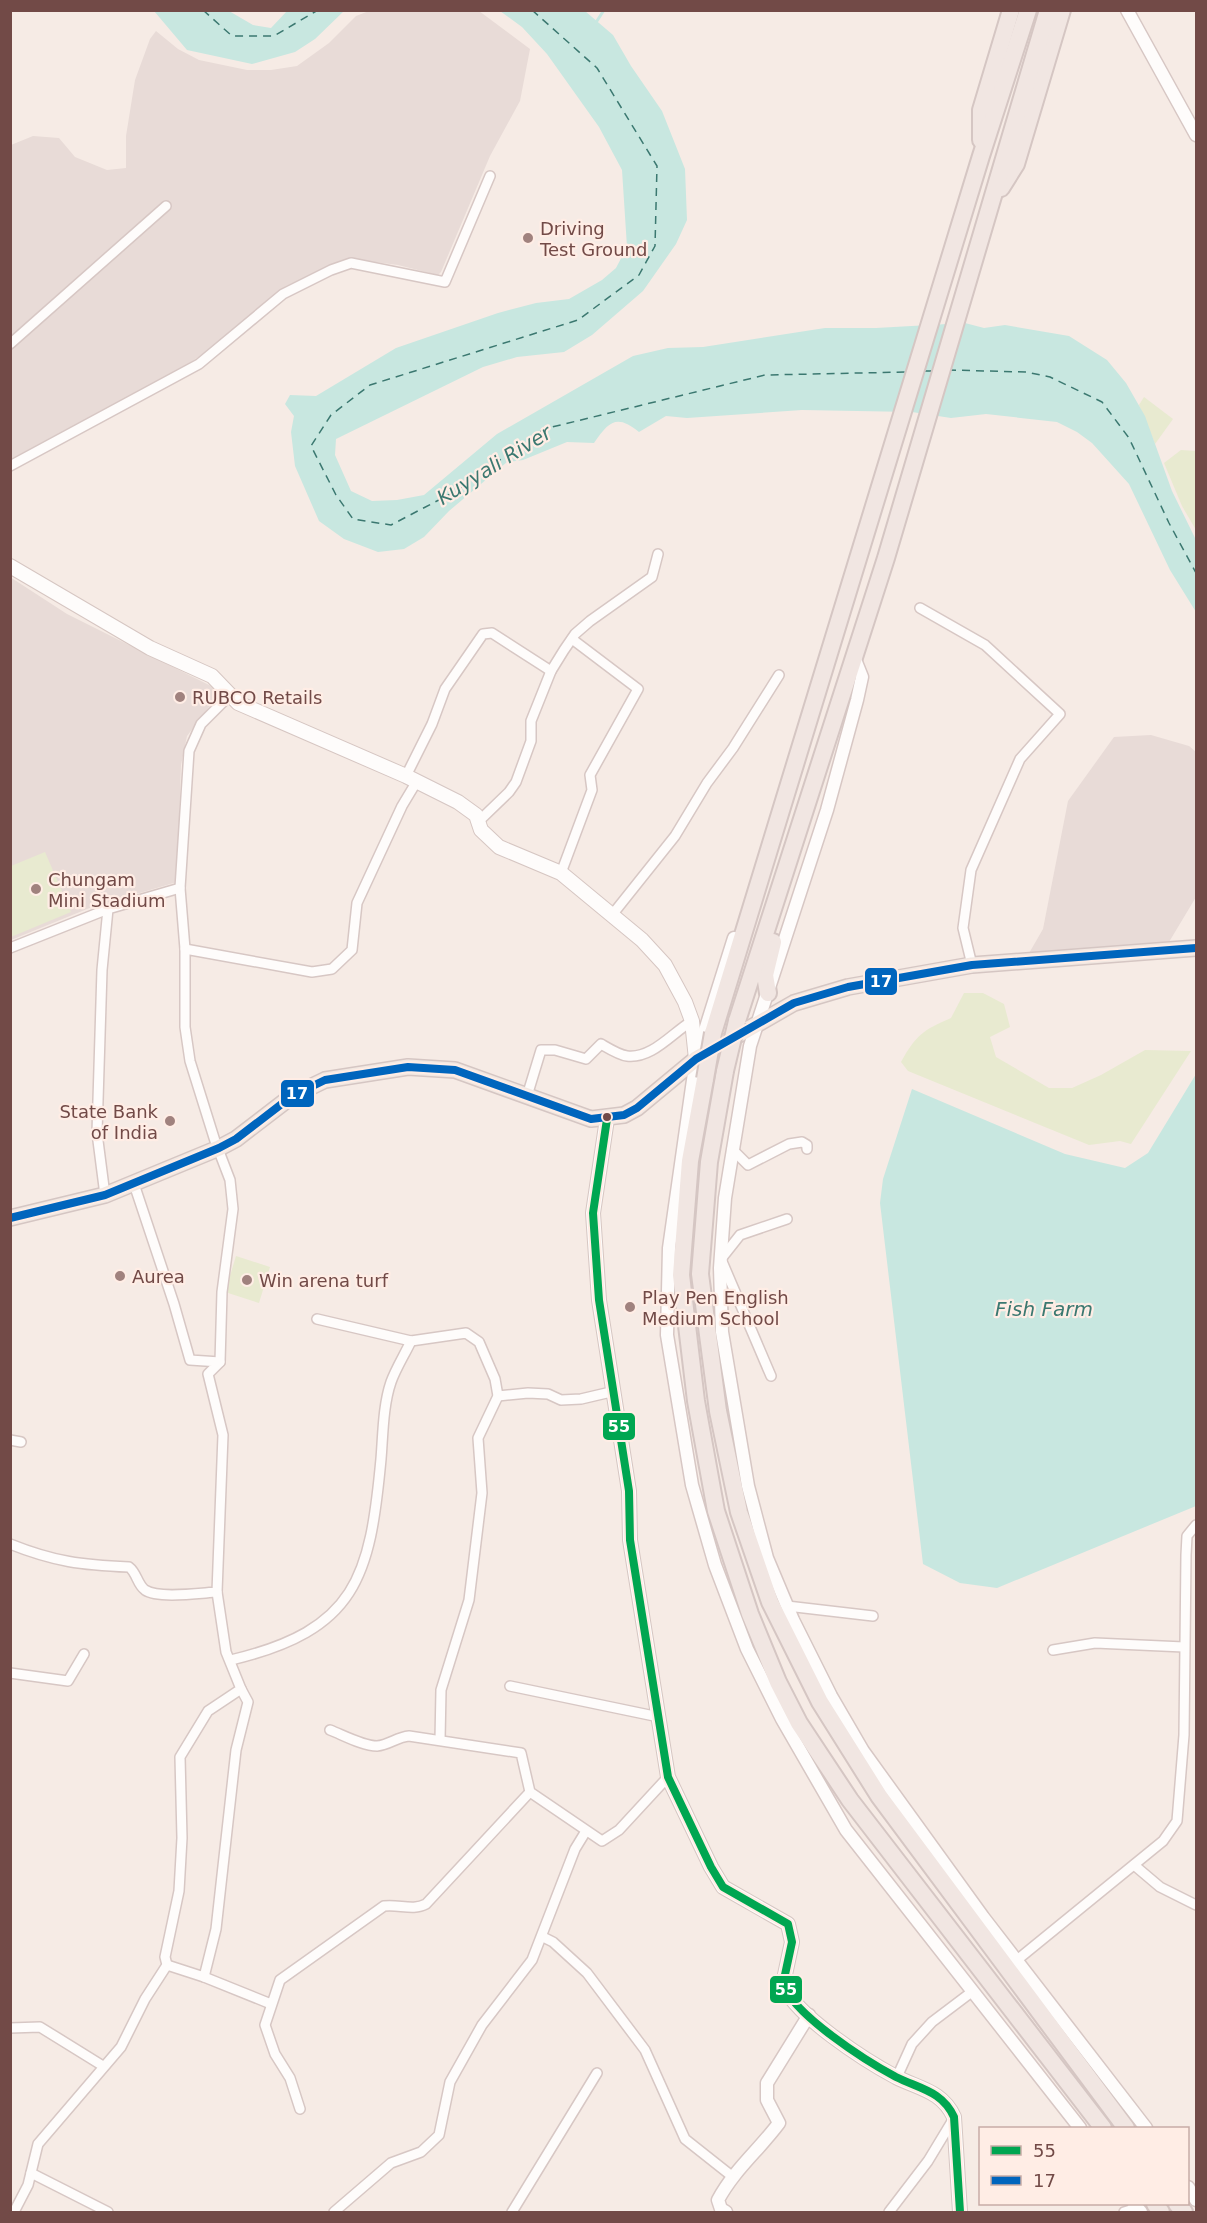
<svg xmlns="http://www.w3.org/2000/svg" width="1207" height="2223" font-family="'DejaVu Sans',sans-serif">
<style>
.industrial{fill:#e8dbd7}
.green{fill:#e8ead0}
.water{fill:#c8e7e0}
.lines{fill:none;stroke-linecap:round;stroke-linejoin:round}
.stream{stroke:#c8e7e0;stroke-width:3}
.ferry{stroke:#3b7870;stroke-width:1.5;stroke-dasharray:8 6;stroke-linecap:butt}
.minor-casing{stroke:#d7c7c4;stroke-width:12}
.tertiary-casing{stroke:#d7c7c4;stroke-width:15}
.secondary-casing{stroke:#d6c6c2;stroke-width:16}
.primary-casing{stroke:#d5c6c3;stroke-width:18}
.trunk-casing{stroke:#d5c6c3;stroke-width:20}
.minor{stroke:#fefcfb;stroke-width:9}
.tertiary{stroke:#fefcfb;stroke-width:12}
.secondary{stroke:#fefcfb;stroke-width:14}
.primary{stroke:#f2e8e2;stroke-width:15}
.trunk{stroke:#f1e6e2;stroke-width:16}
.trunk-bridge-casing{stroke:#d5c6c3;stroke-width:20;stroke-linecap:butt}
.trunk-bridge{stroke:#f1e6e2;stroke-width:16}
.bus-1-casing{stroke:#ffede5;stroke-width:12}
.bus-2-casing{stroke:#ffede5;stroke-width:12}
.bus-1{stroke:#00a651;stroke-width:8}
.bus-2{stroke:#0065bd;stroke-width:8}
.poi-dot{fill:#a0827e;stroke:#ffede5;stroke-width:2}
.bus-dot{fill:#724a47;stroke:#ffede5;stroke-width:2}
.labels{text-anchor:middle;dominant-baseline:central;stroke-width:4.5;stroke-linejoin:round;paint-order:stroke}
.poi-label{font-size:18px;fill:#724a47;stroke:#ffede5;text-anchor:start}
.water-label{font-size:20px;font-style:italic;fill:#3b7870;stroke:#ffede5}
.line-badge{stroke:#ffede5;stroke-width:2}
.badge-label{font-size:16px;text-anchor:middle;font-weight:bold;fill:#fff}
</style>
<rect width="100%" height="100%" fill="#f6ebe5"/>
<g class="industrial">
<polygon points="369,11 479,11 530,49 520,101 490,156 441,272 438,275 398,265 352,259 308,276 286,286 205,353 178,370 11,459 11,145 33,136 59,138 75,157 107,170 126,168 126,136 135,80 150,39 156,31 178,49 199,60 247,70 271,70 297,66 329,43 356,16"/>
<polygon points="10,577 67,614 221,691 187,736 181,765 177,882 92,907 11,940"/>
<polygon points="1151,735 1189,746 1196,752 1196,897 1169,942 1028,955 1043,929 1068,801 1114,737"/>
</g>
<g class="green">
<polygon points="1144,397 1173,419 1155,444 1139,405"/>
<polygon points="1181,450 1196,451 1196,530 1182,506 1164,463"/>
<polygon points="45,852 71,912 11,937 11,866"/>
<path d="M964,993h19l21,11 6,23 -20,10 6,20 53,31h23l29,-13 44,-25 46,1 -60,93 -11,-3 -31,4 -181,-74 -7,-9c15,-27 22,-32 50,-44z"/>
<polygon points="236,1256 270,1267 259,1303 225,1292"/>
</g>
<g class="water">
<polygon points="154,11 229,11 253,25 271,28 287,11 344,11 315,39 295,52 252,64 187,50"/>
<path d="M500,11h85l28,24 18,31 31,45 23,58 2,51 -11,24 -33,47 -51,44 -28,17 -47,5 -34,10 -147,72 -1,16 16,36 21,10 25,-1 27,-5 73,-61 136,-78 35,-8 35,-1 122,-19h51l89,-5 19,5 21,-3 64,11 38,24 19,23 19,33 27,75 24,49v72l-26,-42 -41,-86 -37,-41 -15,-11 -20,-10 -71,-8 -35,4 -39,-6 -110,-2 -115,8 -21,-2 -27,16c-22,-18 -30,-11 -45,11l-27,-1 -44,18 -16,2 -58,49 -25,26 -20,12 -26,3 -34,-13 -25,-18 -24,-55 -4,-34 3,-16 -9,-12 5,-9 26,1 80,-48 102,-35 38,-10 33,-4 33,-19 14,-12 11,-21 -5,-77 -23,-43 -52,-73 -25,-27z"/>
<polygon points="1196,1074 1196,1506 997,1588 960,1583 923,1564 880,1203 883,1179 912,1089 1065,1154 1125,1168 1148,1153"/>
</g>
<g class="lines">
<polyline class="stream" points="595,24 604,10"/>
<g class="ferry">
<polyline points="203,10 232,36 274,36 318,10"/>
<polyline points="532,10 597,68 657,166 655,246 639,275 578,320 370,385 331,415 311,446 336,495 353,519 391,525 456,491 544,429 765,375 908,372"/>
<polyline points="948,370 1026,372 1050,377 1102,402 1129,438 1169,523 1196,573"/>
<polyline points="924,371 935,371"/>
</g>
<defs>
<g id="minor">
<polyline points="10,344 166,206"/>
<polyline points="10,466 199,364 283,294 331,270 351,263 445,282 490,176"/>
<polyline points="920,608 985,645 1060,714 1020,759 971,870 963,928 972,965"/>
<polyline points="406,776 432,724 445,689 483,634 492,633 551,671"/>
<polyline points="479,821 509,792 516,782 531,741 531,721 551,671 564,650 575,634 590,621 652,577 658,554"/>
<polyline points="561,873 592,790 590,775 638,689 572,639"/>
<polyline points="612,915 675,836 707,783 733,748 779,675"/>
<polyline points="10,948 108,909"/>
<polyline points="185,949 180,888 189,751 201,724 230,695"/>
<path d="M527,1096l14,-46h14l31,9 15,-15c7,4 18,11 26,12 25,3 45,-23 65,-35"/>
<polyline points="732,1149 748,1165 789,1144 802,1142 807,1145 807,1149"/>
<polyline points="105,1195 97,1133 102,970 108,909 180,888"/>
<polyline points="317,1319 411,1341 466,1333 479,1342 495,1379 498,1396 478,1438 482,1493 469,1600 441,1690 440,1740"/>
<polyline points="220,1362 222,1292 233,1209 230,1180 215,1141 190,1061 185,1027 185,949 312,972 332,969 352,950 357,903 402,806 417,781"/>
<polyline points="771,1376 721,1259 740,1235 787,1219"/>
<polyline points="498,1396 528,1393 548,1394 561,1400 581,1399 615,1391"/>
<polyline points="10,1440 21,1442"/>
<path d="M10,1544c45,18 72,21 119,23 8,6 8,17 16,23 13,9 55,3 72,2l6,-157 -15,-61 12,-12 -30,-2 -16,-56 -40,-120"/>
<polyline points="787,1606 873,1616"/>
<polyline points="1053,1650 1095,1643 1184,1647"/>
<path d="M231,1660c126,-30 139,-83 150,-201 2,-24 2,-54 10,-77 5,-14 14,-28 20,-41"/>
<polyline points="10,1673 68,1681 84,1654"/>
<polyline points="510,1686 659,1717"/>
<path d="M330,1730c13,5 33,16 47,16 12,-1 20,-9 32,-10l112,17 9,39 72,49 17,-11 49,-53"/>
<polyline points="1134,1865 1160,1887 1196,1905"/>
<polyline points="543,1937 553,1942 587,1973 645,2050 685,2139 733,2177"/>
<polyline points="1017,1960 1163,1841 1177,1821 1184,1735 1186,1555 1187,1536 1196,1525"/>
<polyline points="167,1965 204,1977 216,1929 236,1750 248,1702 241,1689"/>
<polyline points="204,1977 271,2004"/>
<polyline points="10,2028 40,2027 103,2066"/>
<polyline points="897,2077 912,2044 932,2022 973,1991"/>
<path d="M300,2109l-10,-31 -15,-24 -10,-29 15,-45 104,-74c15,-2 29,5 42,-2l104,-112"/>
<polyline points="31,2173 108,2212"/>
<polyline points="14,2212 28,2185 38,2144 121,2047 145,1999 167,1965 165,1957 179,1891 182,1838 180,1757 208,1711 241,1689 226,1652 217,1592"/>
<polyline points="334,2212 391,2163 421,2152 439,2135 450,2082 482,2025 532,1960 575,1849 586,1831"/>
<polyline points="512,2212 597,2073"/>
<polyline points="889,2212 928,2161 954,2118"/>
<polyline points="1124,2212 1137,2208"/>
</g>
<g id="tertiary">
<polyline points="1127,10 1196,135"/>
<polyline points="854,657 862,677 857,700 827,810 750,1046 725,1198 720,1268 722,1332 748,1486 767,1558 793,1620 831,1696 863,1751 983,1917 1146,2128"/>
<polyline points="734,938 696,1059 669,1248 667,1335 692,1485 715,1565 747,1649 782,1719 846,1830 1080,2128"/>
<polyline points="1188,2187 1196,2200"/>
<polyline points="1134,2204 1141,2212"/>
<path d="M726,2212l-5,-3 -3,-9c16,-30 41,-50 61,-77l-12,-23v-17l42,-68"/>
</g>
<g id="secondary">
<polyline points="10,566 150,648 212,676 238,703 406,776 458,802 476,815 481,830 499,847 561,873 642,940 665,965 685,1002 692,1021 696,1059"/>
<path d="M607,1119l-14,94 6,87 30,191 1,49 38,237 43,90 12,20 65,37 4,18 -9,42c11,31 83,77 113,93 24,12 46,14 58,40l6,95"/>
</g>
<polyline id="primary" points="10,1218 105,1195 219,1148 236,1139 292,1096 325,1080 408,1067 455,1070 591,1119 624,1115 637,1108 696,1059 794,1003 848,987 972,965 1196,948"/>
<g id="trunk">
<polyline points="981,140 981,110 1011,10"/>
<polyline points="1001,188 1016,164 1062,10"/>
<polyline points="768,993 765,975 773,942"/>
<polyline points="737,1021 886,558 1048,10"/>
<polyline points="713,1033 981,156 1028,10"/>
<polyline points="725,1071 709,1162 700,1274 718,1411 739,1512 770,1602 820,1702 879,1796 1126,2128"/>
<polyline points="705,1079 690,1161 681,1275 696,1401 716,1511 750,1614 778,1682 799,1723 850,1800 1103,2128"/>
<polyline points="1155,2204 1161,2212"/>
<polyline points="1177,2204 1184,2212"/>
</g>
</defs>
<use href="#minor" class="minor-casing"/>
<use href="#tertiary" class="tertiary-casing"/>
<use href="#secondary" class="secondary-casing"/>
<use href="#primary" class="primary-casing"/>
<use href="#trunk" class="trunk-casing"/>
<use href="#minor" class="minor"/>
<use href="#tertiary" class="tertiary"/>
<use href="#secondary" class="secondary"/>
<use href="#primary" class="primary"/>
<use href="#trunk" class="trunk"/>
<defs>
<g id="trunk-bridge">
<polyline points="725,1071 737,1021"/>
<polyline points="705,1079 713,1033"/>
</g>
</defs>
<use href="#trunk-bridge" class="trunk-bridge-casing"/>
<use href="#trunk-bridge" class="trunk-bridge"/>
<defs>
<path id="bus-1" d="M607,1119l-14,94 6,87 30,191 1,49 38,237 43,90 12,20 65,37 4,18 -9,42c11,31 83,77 113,93 24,12 46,14 58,40l6,95"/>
<polyline id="bus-2" points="10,1218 105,1195 219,1148 236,1139 292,1096 325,1080 408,1067 455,1070 591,1119 624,1115 637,1108 696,1059 794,1003 848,987 972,965 1196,948"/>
</defs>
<use href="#bus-1" class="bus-1-casing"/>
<use href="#bus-2" class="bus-2-casing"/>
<use href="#bus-1" class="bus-1"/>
<use href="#bus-2" class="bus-2"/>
</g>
<g class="poi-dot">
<circle cx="528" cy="238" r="6"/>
<circle cx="180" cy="697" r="6"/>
<circle cx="36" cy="889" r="6"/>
<circle cx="170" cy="1121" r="6"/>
<circle cx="120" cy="1276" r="6"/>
<circle cx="247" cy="1280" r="6"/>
<circle cx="630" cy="1307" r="6"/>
</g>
<circle class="bus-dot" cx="607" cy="1117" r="5"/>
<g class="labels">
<g class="poi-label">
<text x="540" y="228">Driving<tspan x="540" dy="21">Test Ground</tspan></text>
<text x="192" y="697">RUBCO Retails</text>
<text x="48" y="879">Chungam<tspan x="48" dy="21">Mini Stadium</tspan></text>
<text x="158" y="1111" text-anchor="end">State Bank<tspan x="158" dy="21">of India</tspan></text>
<text x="132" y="1276">Aurea</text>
<text x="259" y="1280">Win arena turf</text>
<text x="642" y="1297">Play Pen English<tspan x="642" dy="21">Medium School</tspan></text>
</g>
<g class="water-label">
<text transform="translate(494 465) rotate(-32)">Kuyyali River</text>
<text x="1044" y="1309">Fish Farm</text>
</g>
</g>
<g class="line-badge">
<rect x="864" y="967" width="34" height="29" rx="6" fill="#0065bd"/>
<rect x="280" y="1079" width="35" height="29" rx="6" fill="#0065bd"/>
<rect x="602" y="1412" width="34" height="29" rx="6" fill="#00a651"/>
<rect x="769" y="1975" width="34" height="29" rx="6" fill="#00a651"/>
</g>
<g class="badge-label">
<text x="881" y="987">17</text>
<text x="297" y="1099">17</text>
<text x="619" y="1432">55</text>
<text x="786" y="1995">55</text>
</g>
<rect width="1207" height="2223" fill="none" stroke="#724a47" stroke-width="24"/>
<rect x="979" y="2127" width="210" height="78" fill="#ffede5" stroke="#c7aca6" stroke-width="1.5"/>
<rect x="991" y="2146" width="30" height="9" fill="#00a651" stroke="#c7aca6" stroke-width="1.5"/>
<text x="1033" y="2157" font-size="18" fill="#724a47">55</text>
<rect x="991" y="2176" width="30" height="9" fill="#0065bd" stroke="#c7aca6" stroke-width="1.5"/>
<text x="1033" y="2187" font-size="18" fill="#724a47">17</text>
</svg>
